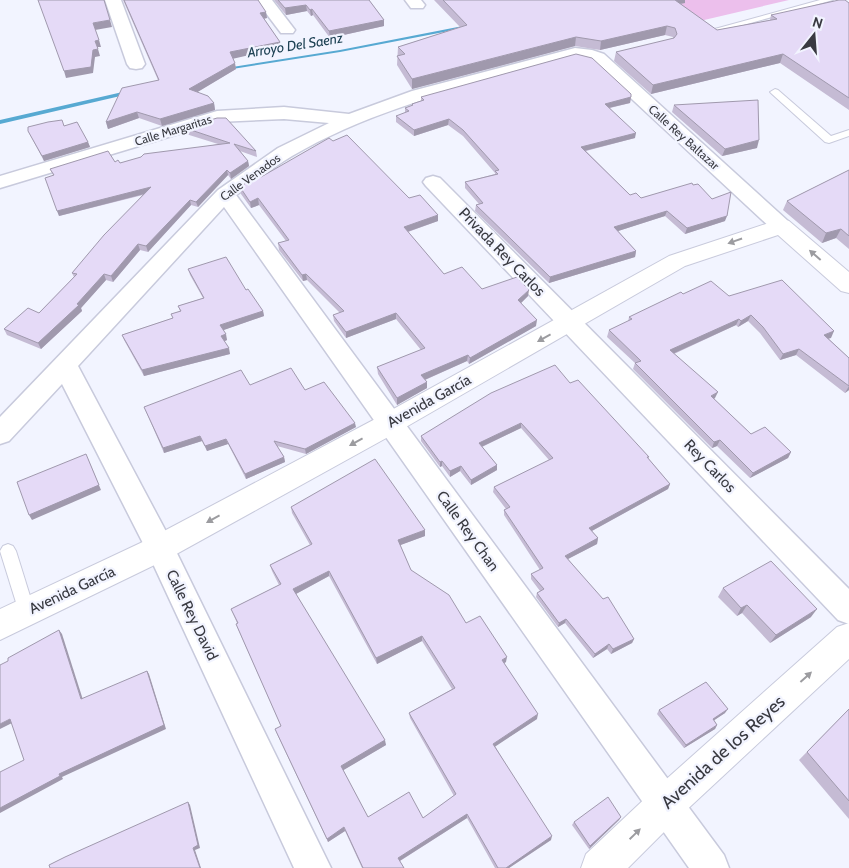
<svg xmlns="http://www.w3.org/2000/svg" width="849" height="868" font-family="Cabin,sans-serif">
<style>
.green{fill:#ecbfec}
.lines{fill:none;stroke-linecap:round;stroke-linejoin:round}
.stream{fill:#57a9d2;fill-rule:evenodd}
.lane-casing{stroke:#c8cadc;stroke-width:2}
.street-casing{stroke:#c8cadc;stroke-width:3}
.secondary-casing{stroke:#c8cadc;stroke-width:2}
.lane{fill:#fff;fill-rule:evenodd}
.street{fill:#fff;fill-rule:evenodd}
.secondary{fill:#fff;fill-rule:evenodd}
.wall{fill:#c5bbd4;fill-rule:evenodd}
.shaded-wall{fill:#a099ad}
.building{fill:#e5daf7;stroke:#a099ad;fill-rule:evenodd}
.oneway{fill:#9c9ca0}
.labels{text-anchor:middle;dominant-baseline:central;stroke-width:4.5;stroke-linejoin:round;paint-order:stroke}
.far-street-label{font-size:12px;fill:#393a41;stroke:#f2f4ff}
.far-water-label{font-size:14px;font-style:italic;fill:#1e4254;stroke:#f2f4ff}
.street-label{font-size:15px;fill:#393a41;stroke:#f2f4ff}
.near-street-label{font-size:18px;fill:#393a41;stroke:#f2f4ff}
</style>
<rect width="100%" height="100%" fill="#f2f4ff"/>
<polygon class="green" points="668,0 789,0 687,24"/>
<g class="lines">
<g class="stream">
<polygon points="468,25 470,26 470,27 340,52 226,70 224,69 226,68 340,50"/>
<polygon points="127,91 129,92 129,94 0,124 0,120"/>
</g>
<defs>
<g id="lane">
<polygon points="820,0 833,0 715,33 711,30"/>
<polygon points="775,89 778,90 831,136 849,130 849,136 829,143 825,142 772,94 770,92"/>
<polygon points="8,544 13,546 16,551 35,612 33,617 27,619 21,617 19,612 0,551 3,546"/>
</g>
<g id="street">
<polygon points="105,0 121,0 145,64 142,68 136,69 130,68 127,64"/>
<polygon points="256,0 272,0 295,30 293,33 281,33"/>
<polygon points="405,0 421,0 425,5 423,8 411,8"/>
<path d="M575,48l17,2 12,4 184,167 4,5 -4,5 -7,2 -7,-2 -182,-169 -17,-4c-96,26 -196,47 -283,98 -19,11 -37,26 -56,39l488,660 5,13h-40l-465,-661 -146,159 92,173 161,329h-37l-146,-315 -86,-169 -53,57 -9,3v-27l218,-227 60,-42 51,-25 -45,-4 -66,3 -218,66v-12l217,-65 67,-4 65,7 63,-23z"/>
<polygon points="433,176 440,178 849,589 849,624 838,620 426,186 423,182 426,178"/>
</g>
<g id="secondary">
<polygon points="781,219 789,221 849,272 849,293 841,291 778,235 685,266 399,431 171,557 0,640 0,609 149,539 379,417 669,256"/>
<polygon points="849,623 849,659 679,817 628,868 581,868 586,854 653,791 837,627"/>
</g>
</defs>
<use href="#lane" class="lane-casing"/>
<use href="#street" class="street-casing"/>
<use href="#secondary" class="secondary-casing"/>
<use href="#lane" class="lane"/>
<use href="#street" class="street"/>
<use href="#secondary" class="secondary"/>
</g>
<g class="wall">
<polygon points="123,0 258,0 267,18 264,19 280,42 281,48 233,58 236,69 197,92 214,103 215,110 162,126 139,118 108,129 106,122 158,80"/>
<polygon points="274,0 369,0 384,20 384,26 330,38 313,15 311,16 307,11 286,15"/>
<polygon points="434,0 685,0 685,3 680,4 717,30 770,20 771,15 849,3 849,110 780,63 651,94 614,61 616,52 673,39 673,37 665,35 600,50 575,46 412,89 397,65 398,47 460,27"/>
<polygon points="421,97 631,97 630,103 610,108 635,138 586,151 630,195 641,198 693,185 725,221 685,234 665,216 618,231 636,251 635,257 549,283 475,211 476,205 479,204 465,188 465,182 495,174 495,173 463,136 448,125 414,136 396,122 396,116 405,113 405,108 412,106 412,104 421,101"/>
<polygon points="674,105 757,148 722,156 672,112"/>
<polygon points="64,126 88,142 90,147 44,161 28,131"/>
<polygon points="185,128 256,151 257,157 240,151 248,161 249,166 231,179 228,175 198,207 191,205 148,252 140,250 113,282 106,280 81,308 82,311 41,349 7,335 4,329 39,313 74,277 72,273 143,195 59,216 53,175 50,169 115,162 120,163 218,144 186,134"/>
<polygon points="849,170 849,249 836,238 822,243 783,210 787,201"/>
<polygon points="261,177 409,198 438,221 408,232 444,274 482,289 528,296 521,303 536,326 469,364 467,361 425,380 427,388 397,405 378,374 377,367 421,350 396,319 346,338 334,321 333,315 340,313 307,280 303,281 279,250 278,243 286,241 259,205 251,208 241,194 240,187"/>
<polygon points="188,269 246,290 263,311 264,316 223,330 227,340 224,341 230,354 144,376 124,340 122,335 173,318 171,314 180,311 178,306 203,298 190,275"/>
<polygon points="683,294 729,296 831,338 828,338 849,358 849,390 845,393 796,355 780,360 760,333 748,321 738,327 736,325 674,354 715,398 714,399 751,434 791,452 788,458 750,478 717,446 712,448 633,369 635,363 607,337 609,330 628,322 629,317"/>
<polygon points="570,383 649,457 648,458 670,484 668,489 592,531 598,538 597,544 568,559 634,639 632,643 611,654 607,649 593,658 565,623 558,627 536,597 537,593 540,591 531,579 531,574 540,570 504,515 504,510 506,509 493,492 494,487 549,460 521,428 482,447 497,465 497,470 471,485 460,471 450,477 442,466 440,467 421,441 421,436"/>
<polygon points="250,385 305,390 356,427 306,454 277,446 284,457 285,462 246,479 228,444 207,451 202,441 164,453 144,407"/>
<path d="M291,507l134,29 -25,9 11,25 55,53 40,39 -2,1 33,56 -42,27 56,94 -42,28h-14l-28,-50 -67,43 4,7h-42l-17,-37 -17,11 -51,-108 -2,-5 6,-3 -43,-97 -1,-6 -6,-14 48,-24 -7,-14 -2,-6 40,-20 -18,-32zM329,576l48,88 45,-23 30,48 -43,24 1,5 44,78 -31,22 -55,-1 -25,-47 43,-25 -90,-151z"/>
<polygon points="723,588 811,617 770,643 742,613 737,616 718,597"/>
<polygon points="849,709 849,819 799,760"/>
<polygon points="659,710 725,713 714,720 717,725 715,729 684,748 657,714"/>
<polygon points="621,817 619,820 589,849 572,825 574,822"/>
</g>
<g class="shaded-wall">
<polygon points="670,0 685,0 685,3 668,6"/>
<polygon points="306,5 307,11 286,15 285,8"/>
<polygon points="312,9 313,15 311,16 310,10"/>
<polygon points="266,12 267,18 261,19 260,13"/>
<polygon points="110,20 112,27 95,30 93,23"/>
<polygon points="384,20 384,26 330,38 329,31"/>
<polygon points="667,26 665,35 600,50 601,41"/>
<polygon points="576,37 575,46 412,89 412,79"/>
<polygon points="99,40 101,47 97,47 95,41"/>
<polygon points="280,42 281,48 232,59 230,52"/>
<polygon points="98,49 100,56 95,57 93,73 66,78 64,71 93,50"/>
<polygon points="783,54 780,63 651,94 653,85"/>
<polygon points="235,63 236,69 191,96 189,89"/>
<polygon points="631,97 630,103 604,109 605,104"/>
<polygon points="214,103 215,110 162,126 160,119"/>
<polygon points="137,112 139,118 108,129 106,122"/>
<polygon points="449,119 448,125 414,136 414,130"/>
<polygon points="636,133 635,138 580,152 581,147"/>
<polygon points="759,140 757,148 722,156 725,149"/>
<polygon points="88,142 90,147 44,161 42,156"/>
<polygon points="248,161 249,166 231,179 230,173"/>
<polygon points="227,170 228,175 198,207 196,202"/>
<polygon points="151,187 152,192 59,216 57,211"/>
<polygon points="258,198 259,205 251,208 250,202"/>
<polygon points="190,200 191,205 148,252 146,246"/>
<polygon points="667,211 665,216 612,233 614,227"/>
<polygon points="438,215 438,221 404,233 404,227"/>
<polygon points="727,216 725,221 685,234 687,228"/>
<polygon points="841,229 836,238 822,243 826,233"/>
<polygon points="138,244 140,250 113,282 111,276"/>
<polygon points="636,251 635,257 549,283 550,277"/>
<polygon points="104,274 106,280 81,308 82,311 41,349 38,343 77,304"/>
<polygon points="306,274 307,280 303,281 302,275"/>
<polygon points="529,290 528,296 518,306 518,300"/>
<polygon points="263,311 264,316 221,331 220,325"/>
<polygon points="396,313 396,319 346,338 346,332"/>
<polygon points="751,315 748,321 738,327 741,321"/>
<polygon points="739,319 736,325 668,356 670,350"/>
<polygon points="537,320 536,326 469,364 470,358"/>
<polygon points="834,331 831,338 821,341 824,335"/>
<polygon points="226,334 227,340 223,342 221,336"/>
<polygon points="229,348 230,354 144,376 142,370"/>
<polygon points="799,349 796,355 780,360 783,354"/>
<polygon points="468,355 467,361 422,381 421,375"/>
<polygon points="427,382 427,388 397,405 397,398"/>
<polygon points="849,386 849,390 845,393"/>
<polygon points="718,392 715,398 708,402 711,396"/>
<polygon points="355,423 356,427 306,454 305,449"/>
<polygon points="521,423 521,428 479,448 479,443"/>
<polygon points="200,436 202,441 164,453 163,448"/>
<polygon points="226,439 228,444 207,451 205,446"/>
<polygon points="720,440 717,446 712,448 714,442"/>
<polygon points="791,452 788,458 750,478 753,473"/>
<polygon points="284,457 285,462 246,479 245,474"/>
<polygon points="88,459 101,490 32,520 29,515"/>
<polygon points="442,461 442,466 440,467 440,462"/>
<polygon points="497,465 497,470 471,485 471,480"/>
<polygon points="461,466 460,471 450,477 450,471"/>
<polygon points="670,484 668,489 588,533 589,528"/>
<polygon points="425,530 425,536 398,546 398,540"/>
<polygon points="598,538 597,544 564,561 565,556"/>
<polygon points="329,571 329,576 294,595 293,589"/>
<polygon points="747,605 742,613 737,616 741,608"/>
<polygon points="817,609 811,617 770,643 776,635"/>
<polygon points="566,619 565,623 558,627 559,623"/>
<polygon points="59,630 62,634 84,703 81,699"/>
<polygon points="422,636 422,641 377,664 376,658"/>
<polygon points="634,639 632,643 611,654 613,649"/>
<polygon points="609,644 607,649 593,658 595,654"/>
<polygon points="507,657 506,662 501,665 502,660"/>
<polygon points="147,671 149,674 166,729 62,777 63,779 0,813 0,808 59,774"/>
<polygon points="728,709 725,713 710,723 713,719"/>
<polygon points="538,714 537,719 493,748 493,744"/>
<polygon points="10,719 14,722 0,729 0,724"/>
<polygon points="717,725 715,729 684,748 686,745"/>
<polygon points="385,740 386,745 342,771 341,766"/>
<polygon points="188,802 190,805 200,848 195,850 201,868 200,868 193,848"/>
<polygon points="467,814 467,818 398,862 398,858"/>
<polygon points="621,817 619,820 589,849 590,846"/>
<polygon points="344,827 345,831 328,842 327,839"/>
<polygon points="552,836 551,840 509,868 506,868"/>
</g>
<g class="building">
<polygon points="38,0 104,0 110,20 93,23 99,40 95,41 98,49 93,50 91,67 64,71"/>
<polygon points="124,0 258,0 266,12 260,13 280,42 230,52 235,63 189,89 208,96 214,103 160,119 137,112 106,122 122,88 159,80"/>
<polygon points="278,0 369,0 384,20 329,31 312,9 310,10 306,5 285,8"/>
<polygon points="443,0 675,0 717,30 777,19 771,15 839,0 845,0 849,3 849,98 783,54 653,85 616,52 674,38 677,34 675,28 667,26 601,41 576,37 412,79 397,56 405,54 398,47 467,25"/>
<polygon points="576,54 592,58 631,94 631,97 605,104 636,133 581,147 630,195 636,193 641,198 692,183 693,185 698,184 712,199 731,192 727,216 687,228 667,211 614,227 636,251 550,277 476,205 483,203 465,182 498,174 495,171 499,170 463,130 449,119 414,130 396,116 409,111 405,108 413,105 412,104 424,100 421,97"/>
<polygon points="758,100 759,140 725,149 674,105"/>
<polygon points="217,118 226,118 256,151 234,144 248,161 230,173 227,170 196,202 190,200 146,246 138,244 111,276 104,274 77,304 79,305 38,343 4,329 28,308 39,313 77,274 72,273 104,235 151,187 57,211 45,178 54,175 50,169 108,151 115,162 118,160 120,163 141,157 144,154 230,143 185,128"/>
<polygon points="62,120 64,126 77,122 88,142 42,156 28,131 28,127 48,122"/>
<polygon points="347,135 409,198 420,195 438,215 404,227 444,274 462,267 482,289 517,277 529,290 518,300 537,320 470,358 468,355 421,375 427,382 397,398 377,367 425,348 396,313 346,332 333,315 344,311 306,274 302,275 278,243 289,240 258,198 250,202 240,187 259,174 261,177 329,138 333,141"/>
<polygon points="849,170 849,236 841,229 826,233 787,201"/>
<polygon points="226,257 246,290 248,289 263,311 220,325 226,334 221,336 229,348 142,370 122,335 173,318 171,314 181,311 178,306 204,298 188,269"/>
<polygon points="782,280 834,331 824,335 849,358 849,386 799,349 783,354 763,327 751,315 741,321 739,319 670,350 718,392 711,396 751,434 765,427 791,452 753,473 720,440 714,442 635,363 641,361 609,330 632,319 629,317 681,292 683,294 711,281 729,296"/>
<polygon points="555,365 570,383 578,380 649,457 647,457 670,484 589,528 598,538 565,556 603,599 608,597 634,639 613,649 609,644 595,654 566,619 559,623 537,593 544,589 531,574 543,568 504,510 510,507 494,487 553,458 521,423 479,443 497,465 471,480 461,466 450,471 442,461 440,462 421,436 491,393"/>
<polygon points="291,368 305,390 324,382 355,423 305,449 274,441 284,457 245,474 226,439 205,446 200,436 163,448 144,407 241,370 250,385"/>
<polygon points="86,454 99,485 29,515 17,482"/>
<path d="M375,459l50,71 -27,10 13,30 38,25 17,28 14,-7 27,41 -5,3 36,54 -45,30 59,92 -46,32h-8l-31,-54 -69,44 6,10h-41l-19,-41 -17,12 -52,-110 6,-3 -45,-102 2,-1 -7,-14 50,-25 -11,-19 42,-21 -21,-37zM329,571l47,87 46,-22 33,52 -46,25 47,81 -33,24 -14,-26 -41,25 -27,-51 44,-26 -92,-151z"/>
<polygon points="771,561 817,609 776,635 747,605 741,608 723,588"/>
<polygon points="59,630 81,699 147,671 164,725 59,774 60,776 0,808 0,772 24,760 10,719 0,724 0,665 8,661 8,658"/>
<polygon points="706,682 728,709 713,719 717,725 686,745 659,710"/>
<polygon points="849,709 849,801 807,752"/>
<polygon points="608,797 621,817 590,846 574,822"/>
<polygon points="188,802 198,845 193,848 200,868 50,868 49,865 65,857"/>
</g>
<defs><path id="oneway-solid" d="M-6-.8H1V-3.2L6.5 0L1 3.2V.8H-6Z" transform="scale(1.25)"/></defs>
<g class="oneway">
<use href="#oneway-solid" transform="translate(735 241) rotate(161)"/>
<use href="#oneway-solid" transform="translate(815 255) rotate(-139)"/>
<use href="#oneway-solid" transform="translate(544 338) rotate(151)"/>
<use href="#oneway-solid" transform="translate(356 442) rotate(151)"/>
<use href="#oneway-solid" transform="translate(213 519) rotate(151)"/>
<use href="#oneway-solid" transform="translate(806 677) rotate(-42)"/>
<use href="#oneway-solid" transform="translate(635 834) rotate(-44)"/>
</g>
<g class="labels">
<g class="far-street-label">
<text transform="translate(173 130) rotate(-17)">Calle Margaritas</text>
<text transform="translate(684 137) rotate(42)">Calle Rey Baltazar</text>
<text transform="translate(250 177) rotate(-36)">Calle Venados</text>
</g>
<g class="far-water-label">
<text transform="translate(295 45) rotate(-9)">Arroyo Del Saenz</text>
</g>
<g class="street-label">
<text transform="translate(502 252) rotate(46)">Privada Rey Carlos</text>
<text transform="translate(429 401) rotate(-29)">Avenida García</text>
<text transform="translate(710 466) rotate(46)">Rey Carlos</text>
<text transform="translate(468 531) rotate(54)">Calle Rey Chan</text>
<text transform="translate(72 590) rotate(-25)">Avenida García</text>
<text transform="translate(192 615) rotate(64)">Calle Rey David</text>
</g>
<g class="near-street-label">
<text transform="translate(723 752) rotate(-42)">Avenida de los Reyes</text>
</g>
</g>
<g transform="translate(814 35) rotate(17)" stroke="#f2f4ff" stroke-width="4" paint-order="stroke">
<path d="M0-4L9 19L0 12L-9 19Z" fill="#393a41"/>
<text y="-8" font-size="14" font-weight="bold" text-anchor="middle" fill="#393a41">N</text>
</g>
</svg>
